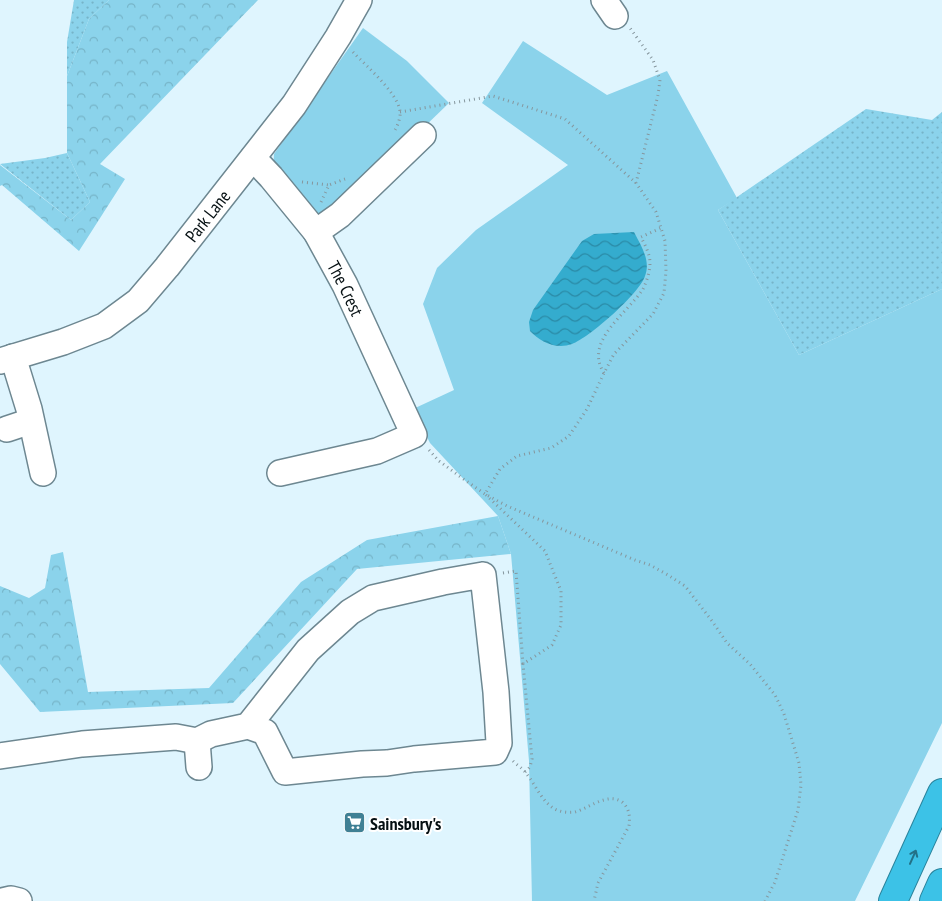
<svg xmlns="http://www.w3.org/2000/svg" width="942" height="901" font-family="'PT Sans Narrow',sans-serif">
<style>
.grass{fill:url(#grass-dots)}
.forest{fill:url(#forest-crowns)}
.park{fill:#8bd3eb}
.water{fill:url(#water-waves)}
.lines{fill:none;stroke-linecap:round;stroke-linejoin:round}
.minor-casing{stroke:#6d8791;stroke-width:28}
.highway-casing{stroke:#29839c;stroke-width:30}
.path{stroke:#85969d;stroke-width:3;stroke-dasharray:1 4;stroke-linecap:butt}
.minor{stroke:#fff;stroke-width:25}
.highway{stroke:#3cc2e7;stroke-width:28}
.oneway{stroke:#237187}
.labels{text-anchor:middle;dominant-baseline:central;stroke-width:4;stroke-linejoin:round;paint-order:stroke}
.street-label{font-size:18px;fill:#050f12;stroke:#fff}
.poi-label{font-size:18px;font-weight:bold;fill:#050f12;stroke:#fff;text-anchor:start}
</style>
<defs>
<pattern id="grass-dots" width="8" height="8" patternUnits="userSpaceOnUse" patternTransform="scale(1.25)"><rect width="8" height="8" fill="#8bd3eb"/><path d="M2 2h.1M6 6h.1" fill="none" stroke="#76b4c8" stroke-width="1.8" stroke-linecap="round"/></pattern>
<pattern id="forest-crowns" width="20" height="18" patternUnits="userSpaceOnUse" patternTransform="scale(1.25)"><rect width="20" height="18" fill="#8bd3eb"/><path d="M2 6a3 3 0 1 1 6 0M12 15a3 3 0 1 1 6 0" fill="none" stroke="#76b4c8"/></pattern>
<pattern id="water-waves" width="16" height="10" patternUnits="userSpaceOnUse" patternTransform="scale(1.25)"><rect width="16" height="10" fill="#34acce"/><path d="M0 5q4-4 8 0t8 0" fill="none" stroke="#2a8aa6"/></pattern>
</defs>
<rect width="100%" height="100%" fill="#dff5fe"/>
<g class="grass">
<polygon points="74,0 109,0 89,19 67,76 67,42"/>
<polygon points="866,109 932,120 942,112 942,289 799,355 718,210"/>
<polygon points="67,153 90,202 71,220 0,164 45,158"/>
</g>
<g class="forest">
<polygon points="109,0 258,0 100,164 125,179 79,251 2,185 0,186 0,165 71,220 90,202 67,153 67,76 89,19"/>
<polygon points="498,516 511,554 357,569 233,703 40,712 0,664 0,586 29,598 45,588 51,555 63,552 88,692 209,688 301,582 367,540"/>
</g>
<g class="park">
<polygon points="363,28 407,61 449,103 336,212 321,221 273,173 274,154"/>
<polygon points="523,41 607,95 667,71 737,198 718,210 799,355 942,289 942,723 855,901 532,901 529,761 511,554 498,516 430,443 413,409 454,390 423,304 437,268 476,230 568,165 482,103"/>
</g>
<path class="water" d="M634,232c7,14 17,28 11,44 -5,17 -56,62 -73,68 -3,1 -8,2 -11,2 -13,0 -23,-7 -31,-15l-1,-9 4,-12 49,-69 12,-7z"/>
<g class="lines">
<defs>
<g id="minor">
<polyline points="604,0 615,16"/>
<path id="s1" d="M253,158l18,19 45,55 29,53 69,150 -37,16 -97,22"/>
<polyline points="316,232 340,215 423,135"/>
<polyline points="13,357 29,409 43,473"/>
<path id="s2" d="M0,361l63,-19 41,-16 34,-25 29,-34 127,-162 44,-68 21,-37"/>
<polyline points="7,429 31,421"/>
<polyline points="197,741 199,767"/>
<polyline points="0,756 82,744 176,737 197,741 211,734 248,726 265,732 285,772 362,764 387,763 414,759 495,752 499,743 496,692 483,575 443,582 373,598 350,612 308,650 248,726"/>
<polyline points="2,901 11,899 19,901"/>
</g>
<g id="highway">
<polyline points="893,901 942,793"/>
<polyline points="934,901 942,883"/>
</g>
</defs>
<use href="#minor" class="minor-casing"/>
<use href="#highway" class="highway-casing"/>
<g class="path">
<path d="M353,52c13,14 44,40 47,59 1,5 -2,14 -5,19"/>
<polyline points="400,112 493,96 565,119 636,183"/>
<polyline points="302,182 329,185"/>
<polyline points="321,202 329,185 345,179"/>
<path d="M604,373c-21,-32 24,-60 39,-84 4,-8 7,-18 7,-26 0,-9 -5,-18 -9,-26l20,-9"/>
<polyline points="429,450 439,461 462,478 485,494 507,506 635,560 650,565 668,575 685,586 712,621 727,643 750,664 775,695 784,714 799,763 801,785 798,810 775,882 765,901"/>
<polyline points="503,573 516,571 523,664"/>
<path d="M513,761c4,4 9,7 12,11 10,11 15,27 28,36 6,4 15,5 22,4 14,-4 33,-20 47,-10 8,7 8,15 7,24l-31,57 -4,18"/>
<polyline points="525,772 530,767 532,759 523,664 552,645 561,625 561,591 545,551 485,494 500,469 517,456 551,448 569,436 587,409 604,373 614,354 653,314 664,293 666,271 665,241 656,212 636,183 658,95 660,80 653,60 630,28"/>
</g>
<use href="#minor" class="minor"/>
<use href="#highway" class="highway"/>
</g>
<defs><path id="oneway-shaft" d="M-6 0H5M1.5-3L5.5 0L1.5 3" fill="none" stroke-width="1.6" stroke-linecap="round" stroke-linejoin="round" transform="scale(1.25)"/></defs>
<use class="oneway" href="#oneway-shaft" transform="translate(913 857) rotate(-66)"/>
<defs>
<symbol id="supermarket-square" viewBox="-11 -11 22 22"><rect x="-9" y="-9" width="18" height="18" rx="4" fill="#408094" stroke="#fff"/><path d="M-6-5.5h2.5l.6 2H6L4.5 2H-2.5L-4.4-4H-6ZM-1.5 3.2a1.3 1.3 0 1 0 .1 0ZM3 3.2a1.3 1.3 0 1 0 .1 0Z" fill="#fff"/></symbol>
</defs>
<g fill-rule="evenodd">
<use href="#supermarket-square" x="342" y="810" width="25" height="25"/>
</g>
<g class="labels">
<g class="street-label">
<text stroke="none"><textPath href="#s2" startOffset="262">Park Lane</textPath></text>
<text stroke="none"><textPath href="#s1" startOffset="161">The Crest</textPath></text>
</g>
<g class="poi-label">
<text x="370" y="823">Sainsbury's</text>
</g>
</g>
</svg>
